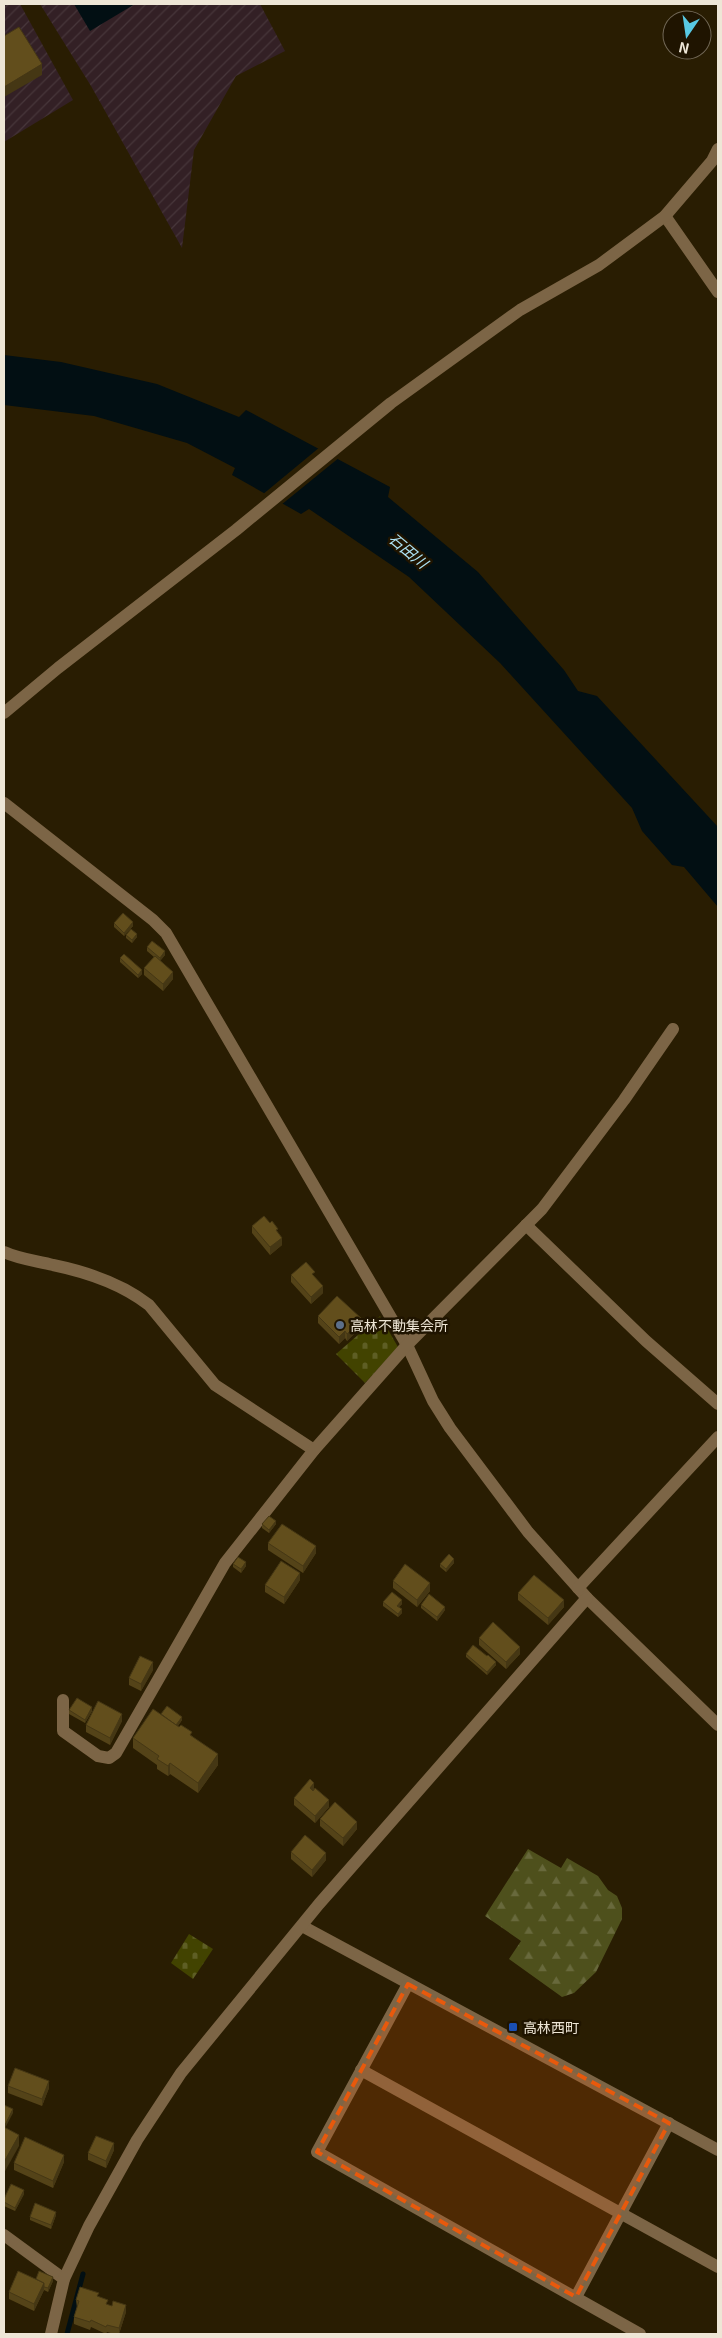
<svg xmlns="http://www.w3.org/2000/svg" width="722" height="2338" font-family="Georgia,'Noto Sans JP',serif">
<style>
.industrial{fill:url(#industrial-furrows)}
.forest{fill:url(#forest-firs)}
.cemetery{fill:url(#cemetery-stones)}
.water{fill:#020f13}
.pier{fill:#291d02}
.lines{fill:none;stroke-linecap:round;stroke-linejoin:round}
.stream{stroke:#020f13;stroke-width:5}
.minor{stroke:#7c6546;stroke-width:12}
.wall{fill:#544318}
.shaded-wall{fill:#453714}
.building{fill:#624e1c;stroke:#453714}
.marked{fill:#e8590c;fill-opacity:0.2;stroke:#e8590c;stroke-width:4;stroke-dasharray:10 6;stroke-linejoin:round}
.service-dot{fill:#5c6f8a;stroke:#1f1400;stroke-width:2}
.transit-dot{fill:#1a4fb4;stroke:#1f1400;stroke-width:2}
.labels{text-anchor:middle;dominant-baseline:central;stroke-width:5;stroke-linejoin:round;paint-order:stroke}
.poi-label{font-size:14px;fill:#eee6d6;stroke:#1f1400;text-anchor:start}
.water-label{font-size:15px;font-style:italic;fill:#aee4f6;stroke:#1f1400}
</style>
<defs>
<pattern id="industrial-furrows" width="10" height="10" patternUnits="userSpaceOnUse" patternTransform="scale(1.25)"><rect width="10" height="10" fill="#332025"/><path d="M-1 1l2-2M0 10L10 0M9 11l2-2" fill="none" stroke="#47363a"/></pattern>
<pattern id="forest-firs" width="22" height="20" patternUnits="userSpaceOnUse" patternTransform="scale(1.25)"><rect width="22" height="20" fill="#4e501c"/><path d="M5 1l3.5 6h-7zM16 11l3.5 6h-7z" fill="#68693c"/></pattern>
<pattern id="cemetery-stones" width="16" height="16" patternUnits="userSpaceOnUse" patternTransform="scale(1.25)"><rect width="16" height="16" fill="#424300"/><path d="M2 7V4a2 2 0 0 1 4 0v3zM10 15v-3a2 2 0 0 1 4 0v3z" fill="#5e5e24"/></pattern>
</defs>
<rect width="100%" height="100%" fill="#291d02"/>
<g class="industrial">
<polygon points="4,4 20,4 73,100 4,142"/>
<polygon points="40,4 260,4 285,51 236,76 194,150 182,248 91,86"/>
</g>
<polygon class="forest" points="528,1849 561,1868 567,1858 598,1876 608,1890 617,1896 622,1908 622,1919 596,1972 574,1993 562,1997 509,1959 521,1941 485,1916"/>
<g class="cemetery">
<polygon points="380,1316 398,1347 365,1383 336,1354"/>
<polygon points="189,1934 213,1949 193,1979 171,1963"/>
</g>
<g class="water">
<polygon points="74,4 135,4 90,31"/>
<polygon points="4,355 61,362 157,384 239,417 246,410 390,487 388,497 478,572 564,670 578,691 597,696 718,827 718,907 684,867 672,865 642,831 632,808 500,663 409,577 309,509 301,514 232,475 235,468 187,443 94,416 4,405"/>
</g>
<polygon class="pier" points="320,447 340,457 281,505 262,495"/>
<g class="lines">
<polyline class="stream" points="67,2334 83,2274"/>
<g class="minor">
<polyline points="665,216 718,292"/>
<polyline points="4,713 58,668 236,530 391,403 520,310 599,265 665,216 712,161 718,149"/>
<polyline points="4,803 153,920 166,933 407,1345 433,1401 450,1428 528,1532 587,1598 718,1725"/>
<polyline points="526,1225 646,1341 718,1404"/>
<path d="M4,1252c15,7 33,9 49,13 34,7 68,18 96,40l66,80 99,65"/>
<polyline points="578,1588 718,1437"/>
<polyline points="63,1700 63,1731 98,1756 109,1758 116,1753 225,1563 314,1450 407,1345 542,1209 624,1100 673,1029"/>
<polyline points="302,1926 718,2150"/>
<polyline points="408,1984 317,2152 640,2334"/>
<polyline points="361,2070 718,2267"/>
<polyline points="4,2235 64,2279"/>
<polyline points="576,2297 669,2123"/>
<polyline points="51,2334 64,2279 89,2226 137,2140 181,2073 319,1904 587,1598"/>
</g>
</g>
<g class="wall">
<polygon points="114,923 133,926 124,936 114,927"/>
<polygon points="126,935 137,937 132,943 126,938"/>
<polygon points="147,947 165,955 160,961 173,979 163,991 144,975 144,968 154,957 147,951"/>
<polygon points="120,958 142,974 138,978 120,962"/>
<polygon points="252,1226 282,1245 270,1255 252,1233"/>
<polygon points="291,1275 323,1293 311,1304 291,1282"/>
<polygon points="318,1316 362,1326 347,1341 345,1338 339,1344 318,1323"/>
<polygon points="262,1524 276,1524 269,1533 262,1528"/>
<polygon points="268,1543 316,1553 303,1573 268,1550"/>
<polygon points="454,1563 446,1572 440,1567 440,1564"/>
<polygon points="233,1564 246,1566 241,1573 233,1567"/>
<polygon points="300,1580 284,1604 265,1592 265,1585"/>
<polygon points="393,1581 430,1591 417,1607 393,1588"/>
<polygon points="518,1593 564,1607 548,1625 518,1600"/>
<polygon points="383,1602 402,1604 399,1607 402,1613 398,1617 383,1606"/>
<polygon points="421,1605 445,1610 437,1621 421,1608"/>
<polygon points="479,1638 520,1654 506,1669 479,1645"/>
<polygon points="466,1654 496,1665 487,1675 466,1657"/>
<polygon points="153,1670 141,1691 129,1685 129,1678"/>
<polygon points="69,1710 92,1711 85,1723 69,1714"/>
<polygon points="161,1714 182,1720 178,1726 192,1736 218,1765 198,1793 170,1774 168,1776 157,1769 157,1765 133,1748 133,1738"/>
<polygon points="122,1721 110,1745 86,1732 86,1725"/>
<polygon points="314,1790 329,1807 315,1823 294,1805 294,1798"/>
<polygon points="320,1819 357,1829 343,1846 320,1826"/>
<polygon points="291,1852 326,1860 312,1877 291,1859"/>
<polygon points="8,2086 49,2088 42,2106 8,2093"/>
<polygon points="114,2150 106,2168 88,2160 88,2153"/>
<polygon points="64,2162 53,2188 14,2170 14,2163"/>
<polygon points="24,2194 15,2211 4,2206 4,2199"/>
<polygon points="56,2215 51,2229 30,2220 30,2217"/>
<polygon points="36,2279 53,2281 48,2292 44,2290 34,2311 9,2299 9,2292"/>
<polygon points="99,2297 108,2305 126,2312 119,2334 114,2334 107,2332 106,2334 91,2327 90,2330 74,2324 74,2317 77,2308 76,2300"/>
</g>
<g class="shaded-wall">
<polygon points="42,64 42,75 4,97 4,87"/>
<polygon points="133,922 133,926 124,936 124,933"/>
<polygon points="137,934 137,937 132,943 132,940"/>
<polygon points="165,951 165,955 160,961 160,958"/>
<polygon points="142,970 142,974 138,978 138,975"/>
<polygon points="173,972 173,979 163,991 163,984"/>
<polygon points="282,1238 282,1245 270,1255 270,1247"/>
<polygon points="323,1286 323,1293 311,1304 311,1297"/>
<polygon points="362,1319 362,1326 347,1341 347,1334"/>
<polygon points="345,1331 345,1338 339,1344 339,1337"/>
<polygon points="276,1521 276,1524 269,1533 269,1530"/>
<polygon points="316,1546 316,1553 303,1573 303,1566"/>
<polygon points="454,1559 454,1563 446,1572 446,1569"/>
<polygon points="246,1562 246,1566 241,1573 241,1569"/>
<polygon points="300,1573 300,1580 284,1604 284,1597"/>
<polygon points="430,1583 430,1591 417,1607 417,1600"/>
<polygon points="402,1600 402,1604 397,1609 397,1606"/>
<polygon points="564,1600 564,1607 548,1625 548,1618"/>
<polygon points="445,1607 445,1610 437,1621 437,1617"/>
<polygon points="402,1609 402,1613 398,1617 398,1614"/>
<polygon points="520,1647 520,1654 506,1669 506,1662"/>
<polygon points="153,1662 153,1670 141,1691 141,1684"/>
<polygon points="496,1662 496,1665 487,1675 487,1672"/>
<polygon points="92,1707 92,1711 85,1723 85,1720"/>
<polygon points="122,1714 122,1721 110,1745 110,1738"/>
<polygon points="182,1717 182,1720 175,1730 175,1727"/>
<polygon points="218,1754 218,1765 198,1793 198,1783"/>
<polygon points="170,1763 170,1774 168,1776 168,1766"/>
<polygon points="314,1783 314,1790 310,1795 310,1788"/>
<polygon points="329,1800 329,1807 315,1823 315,1816"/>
<polygon points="357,1822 357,1829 343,1846 343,1838"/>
<polygon points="326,1853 326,1860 312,1877 312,1870"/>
<polygon points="49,2081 49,2088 42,2106 42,2099"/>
<polygon points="13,2109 13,2113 4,2130 4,2127"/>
<polygon points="19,2135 19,2146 4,2173 4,2162"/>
<polygon points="114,2143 114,2150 106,2168 106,2161"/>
<polygon points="64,2155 64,2162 53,2188 53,2181"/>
<polygon points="24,2190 24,2194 15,2211 15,2208"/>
<polygon points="56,2212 56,2215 51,2229 51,2225"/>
<polygon points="53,2277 53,2281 48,2292 48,2288"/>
<polygon points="44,2283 44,2290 34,2311 34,2304"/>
<polygon points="126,2305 126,2312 119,2334 119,2328"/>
</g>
<g class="building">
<polygon points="19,27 42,64 4,87 4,36"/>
<polygon points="123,913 133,922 124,933 114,923"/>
<polygon points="131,929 137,934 132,940 126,935"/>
<polygon points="152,941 165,951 160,958 147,947"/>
<polygon points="124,954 142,970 138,975 120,958"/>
<polygon points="155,956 173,972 163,984 144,968"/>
<polygon points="264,1216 270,1223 272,1221 278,1229 276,1230 282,1238 270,1247 252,1226"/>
<polygon points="306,1262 315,1272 312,1274 323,1286 311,1297 291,1275"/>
<polygon points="337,1296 362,1319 347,1334 345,1331 339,1337 318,1316"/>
<polygon points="269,1516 276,1521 269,1530 262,1524"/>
<polygon points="282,1524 316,1546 303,1566 268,1543"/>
<polygon points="449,1554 454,1559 446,1569 440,1564"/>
<polygon points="238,1557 246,1562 241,1569 233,1564"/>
<polygon points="281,1561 300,1573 284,1597 265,1585"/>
<polygon points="405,1564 430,1583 417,1600 393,1581"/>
<polygon points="534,1575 564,1600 548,1618 518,1593"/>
<polygon points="392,1592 402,1600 397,1606 402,1609 398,1614 383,1602"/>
<polygon points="429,1594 445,1607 437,1617 421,1605"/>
<polygon points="493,1622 520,1647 506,1662 479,1638"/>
<polygon points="473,1645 487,1656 488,1655 496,1662 487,1672 466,1654"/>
<polygon points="140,1656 153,1662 141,1684 129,1678"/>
<polygon points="77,1698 92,1707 85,1720 69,1710"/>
<polygon points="98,1701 122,1714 110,1738 86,1725"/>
<polygon points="167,1706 182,1717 176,1725 161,1714"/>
<polygon points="153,1709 179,1727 181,1725 192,1732 190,1735 218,1754 198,1783 170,1763 168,1766 157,1759 159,1756 133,1738"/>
<polygon points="310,1779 314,1783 310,1788 313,1791 315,1788 329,1800 315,1816 294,1798"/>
<polygon points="335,1802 357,1822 343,1838 320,1819"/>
<polygon points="305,1835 326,1853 312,1870 291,1852"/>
<polygon points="15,2068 49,2081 42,2099 8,2086"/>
<polygon points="4,2105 13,2109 4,2127"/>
<polygon points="4,2127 19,2135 4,2162"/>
<polygon points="96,2136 114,2143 106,2161 88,2153"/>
<polygon points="25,2137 64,2155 53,2181 14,2163"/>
<polygon points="11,2184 24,2190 15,2208 4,2202 4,2199"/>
<polygon points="35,2203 56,2212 51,2225 30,2217"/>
<polygon points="18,2271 44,2283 34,2304 9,2292"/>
<polygon points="39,2271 53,2277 48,2288 44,2287 44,2283 36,2279"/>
<polygon points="80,2287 99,2293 97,2296 108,2300 106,2304 112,2306 113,2301 126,2305 119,2328 107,2325 106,2327 91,2320 90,2322 74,2317 79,2301 76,2300"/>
</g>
<path class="marked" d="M408,1984l261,139 -93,174 -259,-145z"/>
<circle class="service-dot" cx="340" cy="1325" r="5"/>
<rect class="transit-dot" x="508" y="2022" width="10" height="10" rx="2.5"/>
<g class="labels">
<g class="poi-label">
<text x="350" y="1325">高林不動集会所</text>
<text x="523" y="2027">高林西町</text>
</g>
<g class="water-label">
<text transform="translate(409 550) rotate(40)">石田川</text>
</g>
</g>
<rect width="722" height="2338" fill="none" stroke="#eee6d6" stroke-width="10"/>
<g transform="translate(687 35) rotate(193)"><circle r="24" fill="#1f1400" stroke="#726856"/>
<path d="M0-4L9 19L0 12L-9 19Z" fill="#58c9e3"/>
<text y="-8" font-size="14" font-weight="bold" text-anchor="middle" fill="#eee6d6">N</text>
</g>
</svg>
